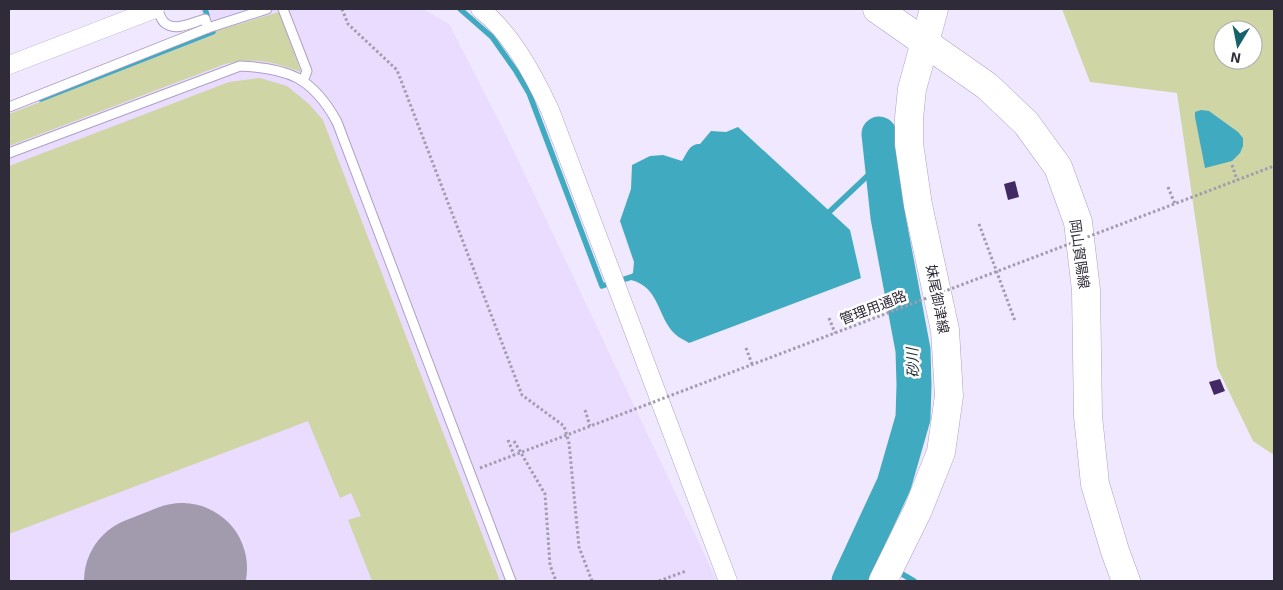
<svg xmlns="http://www.w3.org/2000/svg" width="1283" height="590" font-family="'Exo 2','Noto Sans JP',sans-serif">
<style>
.built{fill:#e9dcfe}
.green{fill:#cfd5a5;fill-rule:evenodd}
.water{fill:#3faac0}
.lines{fill:none;stroke-linecap:round;stroke-linejoin:round}
.stream{stroke:#3faac0;stroke-width:5.5}
.river{stroke:#3faac0;stroke-width:35}
.runway{stroke:#a29bae;stroke-width:130}
.building{fill:#432963}
.lane-casing{stroke:#aea1c3;stroke-width:11}
.street-casing{stroke:#aea1c3;stroke-width:19}
.primary-casing{stroke:#aea1c3;stroke-width:29}
.path{stroke:#a29cae;stroke-width:3;stroke-dasharray:2.5 2.5;stroke-linecap:butt}
.lane{stroke:#fff;stroke-width:9}
.street{stroke:#fff;stroke-width:18}
.primary{stroke:#fff;stroke-width:28}
.path-bridge{stroke:#a29cae;stroke-width:3;stroke-dasharray:2.5 2.5;stroke-linecap:butt}
.labels{text-anchor:middle;dominant-baseline:central;stroke-width:5;stroke-linejoin:round;paint-order:stroke}
.street-label{font-size:14px;fill:#302b38;stroke:#fff}
.water-label{font-size:15px;font-style:italic;fill:#192c31;stroke:#fff}
</style>
<rect width="100%" height="100%" fill="#f0e8fe"/>
<polygon class="built" points="200,9 423,9 449,24 508,139 717,581 9,581 9,103 203,25"/>
<g class="green">
<path d="M1062,9h212v446l-21,-14 -36,-74 -40,-274 -87,-11zM1223,30h30v30h-30z"/>
<path d="M279,12l22,60c-28,-10 -46,-15 -76,-8l-216,82v-32l207,-80v-3z"/>
<polygon points="260,78 287,86 309,104 323,120 500,581 372,581 348,520 361,516 351,493 340,498 308,421 9,534 9,166 229,82"/>
</g>
<g class="water">
<polygon points="1201,110 1209,111 1238,132 1243,138 1243,146 1240,153 1232,161 1205,168 1195,117 1195,112"/>
<path d="M738,127l112,103 11,48 -172,65c-4,-3 -10,-5 -14,-9 -18,-17 -15,-47 -44,-54l-1,-4 3,-3 1,-11 -14,-41 11,-32 1,-24 18,-9 13,-1 19,6c6,-9 7,-17 18,-17l11,-13 15,1z"/>
</g>
<g class="lines">
<g class="stream">
<polyline points="205,9 207,15"/>
<polyline points="460,9 492,37 516,71 529,93 602,286 605,285"/>
<polyline points="41,99 213,32 212,29"/>
<polyline points="825,216 881,163"/>
<polyline points="625,279 638,275"/>
<polyline points="863,552 869,555"/>
<polyline points="902,574 914,581"/>
</g>
<polyline class="river" points="849,581 894,484 913,418 914,385 913,350 888,217 879,134"/>
<polyline class="runway" points="149,581 182,568"/>
</g>
<g class="building">
<polygon points="1015,181 1019,197 1008,200 1004,184"/>
<polygon points="1220,379 1225,391 1214,395 1209,382"/>
</g>
<g class="lines">
<defs>
<g id="lane">
<path d="M157,9c2,4 4,11 8,14 10,9 28,-1 40,-4l3,9"/>
<polyline points="283,9 307,71 303,81"/>
<polyline points="9,107 208,28 267,9"/>
<path d="M9,153l231,-87c49,2 73,12 97,56l174,459"/>
</g>
<g id="street">
<path d="M480,9c31,23 54,67 70,101l178,471"/>
<polyline points="9,65 155,9"/>
</g>
<g id="primary">
<polyline points="877,9 987,86 1026,123 1058,167 1078,222 1086,290 1088,416 1095,484 1115,551 1126,581"/>
<polyline points="883,581 918,510 941,452 949,396 945,330 918,205 909,144 909,118 912,89 934,9"/>
</g>
</defs>
<use href="#lane" class="lane-casing"/>
<use href="#street" class="street-casing"/>
<use href="#primary" class="primary-casing"/>
<g class="path">
<polyline points="342,9 348,24 397,70 522,395 564,426 569,443 579,547 592,581"/>
<polyline points="1232,165 1237,180"/>
<polyline points="1168,187 1175,204"/>
<polyline points="979,224 1015,321"/>
<polyline points="886,299 890,312"/>
<polyline points="829,318 835,333"/>
<polyline points="746,348 752,364"/>
<polyline points="585,410 590,426"/>
<polyline points="508,440 514,455"/>
<polyline points="514,441 545,494 550,565 556,581"/>
<polyline points="659,581 686,571"/>
</g>
<use href="#lane" class="lane"/>
<use href="#street" class="street"/>
<use href="#primary" class="primary"/>
<polyline class="path-bridge" points="480,468 1274,166"/>
</g>
<g class="labels">
<g class="street-label">
<text transform="translate(1080 254) rotate(82)">岡山賀陽線</text>
<text transform="translate(938 299) rotate(79)">妹尾御津線</text>
<text transform="translate(873 307) rotate(-21)">管理用通路</text>
</g>
<g class="water-label">
<text transform="translate(912 363) rotate(-92)">砂川</text>
</g>
</g>
<rect width="1283" height="590" fill="none" stroke="#302b38" stroke-width="20"/>
<g transform="translate(1238 45) rotate(190)"><circle r="24" fill="#ffffff" stroke="#acaaaf"/>
<path d="M0-4L9 19L0 12L-9 19Z" fill="#15626d"/>
<text y="-8" font-size="14" font-weight="bold" text-anchor="middle" fill="#302b38">N</text>
</g>
</svg>
